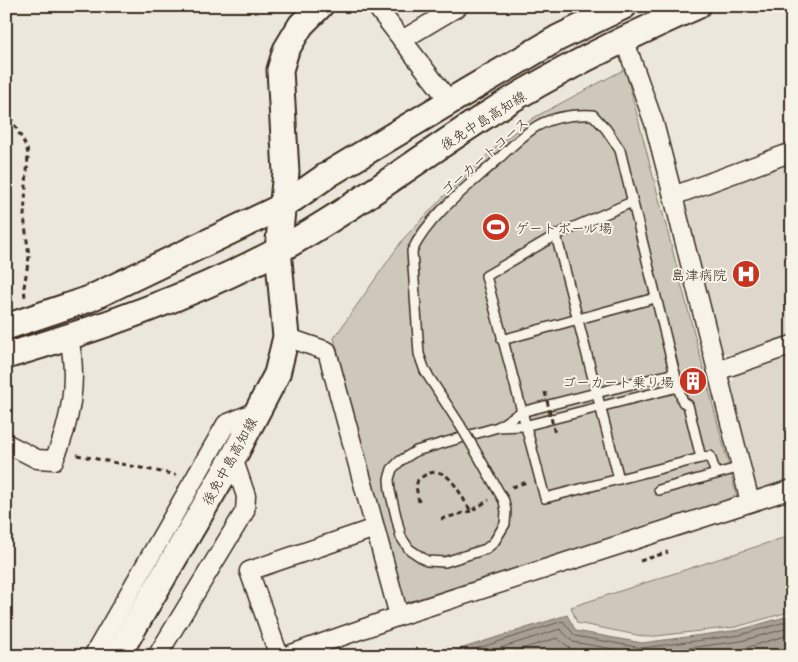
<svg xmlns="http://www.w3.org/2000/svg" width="798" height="662" font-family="'Playpen Sans','Klee One',sans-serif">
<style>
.built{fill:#ddd7cc}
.green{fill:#cec8bc;stroke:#84796d}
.water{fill:#a89f93;stroke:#7c7064}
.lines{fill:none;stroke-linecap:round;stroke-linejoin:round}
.shore{stroke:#67594d;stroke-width:1}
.lane-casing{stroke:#3b2a1e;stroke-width:12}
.street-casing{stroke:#3b2a1e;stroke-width:21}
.secondary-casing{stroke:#3b2a1e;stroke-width:29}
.path{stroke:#3b2a1e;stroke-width:3;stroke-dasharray:5 4;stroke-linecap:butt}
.lane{stroke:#f7f3e8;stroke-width:9}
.street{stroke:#f7f3e8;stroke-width:18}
.secondary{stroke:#f7f3e8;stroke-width:25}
.lane-bridge-casing{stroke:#3b2a1e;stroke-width:12;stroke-linecap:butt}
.path-bridge{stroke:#3b2a1e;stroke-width:3;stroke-dasharray:5 4;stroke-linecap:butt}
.lane-bridge{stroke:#f7f3e8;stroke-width:9}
.labels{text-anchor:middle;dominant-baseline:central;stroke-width:4;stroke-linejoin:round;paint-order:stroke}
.street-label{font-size:14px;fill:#3b2a1e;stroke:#f7f3e8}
.poi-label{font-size:14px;fill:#3b2a1e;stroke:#f7f3e8;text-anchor:end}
</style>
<rect width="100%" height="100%" fill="#ece7dc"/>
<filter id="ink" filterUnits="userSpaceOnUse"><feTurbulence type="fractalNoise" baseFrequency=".02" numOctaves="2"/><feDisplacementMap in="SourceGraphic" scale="10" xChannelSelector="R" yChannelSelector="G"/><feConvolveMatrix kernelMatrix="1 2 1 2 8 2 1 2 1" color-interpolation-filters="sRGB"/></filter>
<g filter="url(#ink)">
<g class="built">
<polygon points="792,162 792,335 733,356 720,350 683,212 691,199"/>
<polygon points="792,355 792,479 758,490 756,489 729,387 737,374"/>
</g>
<g class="green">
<polygon points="625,69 737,497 402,604 334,338 404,238 444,196 500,143 535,117"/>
<polygon points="792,535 792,611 736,627 647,637 577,623 571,607"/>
</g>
<polygon class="water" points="567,615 576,631 642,643 739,630 792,615 792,656 438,656"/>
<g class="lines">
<g class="shore">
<polyline points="454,656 563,621 575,636 642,648 740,635 792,620"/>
<polyline points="475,656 560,629 573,642 642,654 741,641 792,627"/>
<polyline points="499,656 557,638 571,649 608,656"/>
<polyline points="688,656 742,649 792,634"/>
</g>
<defs>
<g id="lane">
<polyline points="556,235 486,276 545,498 701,458"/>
<polyline points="502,340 655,298"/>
<path d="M460,425l-35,-54 -6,-17 -7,-103c17,-35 53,-62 81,-87 14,-13 28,-28 44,-38 18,-10 36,-12 56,-11l13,14 14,21 58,237 5,15 5,3 13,53 9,-2 6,18"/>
<polyline points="498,427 521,412 675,373"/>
<polyline points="472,445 504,501 506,511 505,524 494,542 486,549 445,562 427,561 409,549 401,537 390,491 389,479 392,469 400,461 416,451 498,427 524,426 678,387"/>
<polyline points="619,479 556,235 632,202"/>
<polyline points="659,490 741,467"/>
</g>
<g id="street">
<polyline points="376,6 450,102"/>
<polyline points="624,39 654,123 673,196 750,502"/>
<polyline points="402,40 459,6"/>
<polyline points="673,196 792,152"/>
<polyline points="286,337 327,351 399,616"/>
<polyline points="717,371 792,345"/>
<path d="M6,443l31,16 17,1c17,-38 24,-81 15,-122"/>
<polyline points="93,656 226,424 257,411"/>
<polyline points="157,656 245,511 246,496 233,458"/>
<polyline points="279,656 249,571 375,528"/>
<polyline points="286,656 399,616 792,489"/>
</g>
<g id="secondary">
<polyline points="6,327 89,299 283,206 329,174 469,90 558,38 624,6"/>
<path d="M6,356c93,-27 187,-60 273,-106 71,-39 135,-88 203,-132 68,-44 141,-79 215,-112"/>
<polyline points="117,656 233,458 277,374 286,337 278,250 286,172 280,70 286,50 301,25 320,6"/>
</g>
</defs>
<use href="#lane" class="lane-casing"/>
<use href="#street" class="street-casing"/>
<use href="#secondary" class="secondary-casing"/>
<g class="path">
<polyline points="6,109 27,148 28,156 24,216 29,257 24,287 25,297"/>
<polyline points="77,455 176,475"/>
<polyline points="512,487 527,482"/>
<path d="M419,502l-3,-16 2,-6c29,-24 40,13 53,31l18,-11"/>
<polyline points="441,519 471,511"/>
<polyline points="640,561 668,552"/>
</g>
<use href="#lane" class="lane"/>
<use href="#street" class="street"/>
<use href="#secondary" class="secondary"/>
<defs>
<polyline id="lane-bridge" points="460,425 472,445"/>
</defs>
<use href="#lane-bridge" class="lane-bridge-casing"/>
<polyline class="path-bridge" points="545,392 555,434"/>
<use href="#lane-bridge" class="lane-bridge"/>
</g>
</g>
<defs>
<symbol id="stadium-disc" viewBox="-11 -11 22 22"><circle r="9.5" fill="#c8321e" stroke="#f7f3e8"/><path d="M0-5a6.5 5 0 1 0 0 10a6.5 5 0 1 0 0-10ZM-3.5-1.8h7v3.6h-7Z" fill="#fff"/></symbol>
<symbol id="hospital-disc" viewBox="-11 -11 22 22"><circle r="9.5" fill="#c8321e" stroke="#f7f3e8"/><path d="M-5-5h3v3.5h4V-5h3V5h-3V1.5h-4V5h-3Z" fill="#fff"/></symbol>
<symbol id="building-disc" viewBox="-11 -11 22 22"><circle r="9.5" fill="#c8321e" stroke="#f7f3e8"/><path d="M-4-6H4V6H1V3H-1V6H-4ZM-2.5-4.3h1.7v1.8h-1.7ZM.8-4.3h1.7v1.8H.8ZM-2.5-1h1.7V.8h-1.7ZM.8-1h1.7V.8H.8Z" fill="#fff"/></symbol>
</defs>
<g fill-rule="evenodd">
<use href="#stadium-disc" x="480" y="211" width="32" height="32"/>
<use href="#hospital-disc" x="730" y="258" width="32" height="32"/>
<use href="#building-disc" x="677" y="365" width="32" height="32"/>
</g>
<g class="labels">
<g class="street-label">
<text transform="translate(483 120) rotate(-32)">後免中島高知線</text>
<text transform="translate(484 156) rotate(-41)">ゴーカートコース</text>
<text transform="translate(229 461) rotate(-61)">後免中島高知線</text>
</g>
<g class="poi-label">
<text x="515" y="227" text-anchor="start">ゲートボール場</text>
<text x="727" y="274">島津病院</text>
<text x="674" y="381">ゴーカート乗り場</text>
</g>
</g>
<rect width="798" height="662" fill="none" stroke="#f7f3e8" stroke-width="25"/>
<rect x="12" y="12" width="773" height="637" fill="none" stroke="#3b2a1e" stroke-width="2" filter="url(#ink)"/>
</svg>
